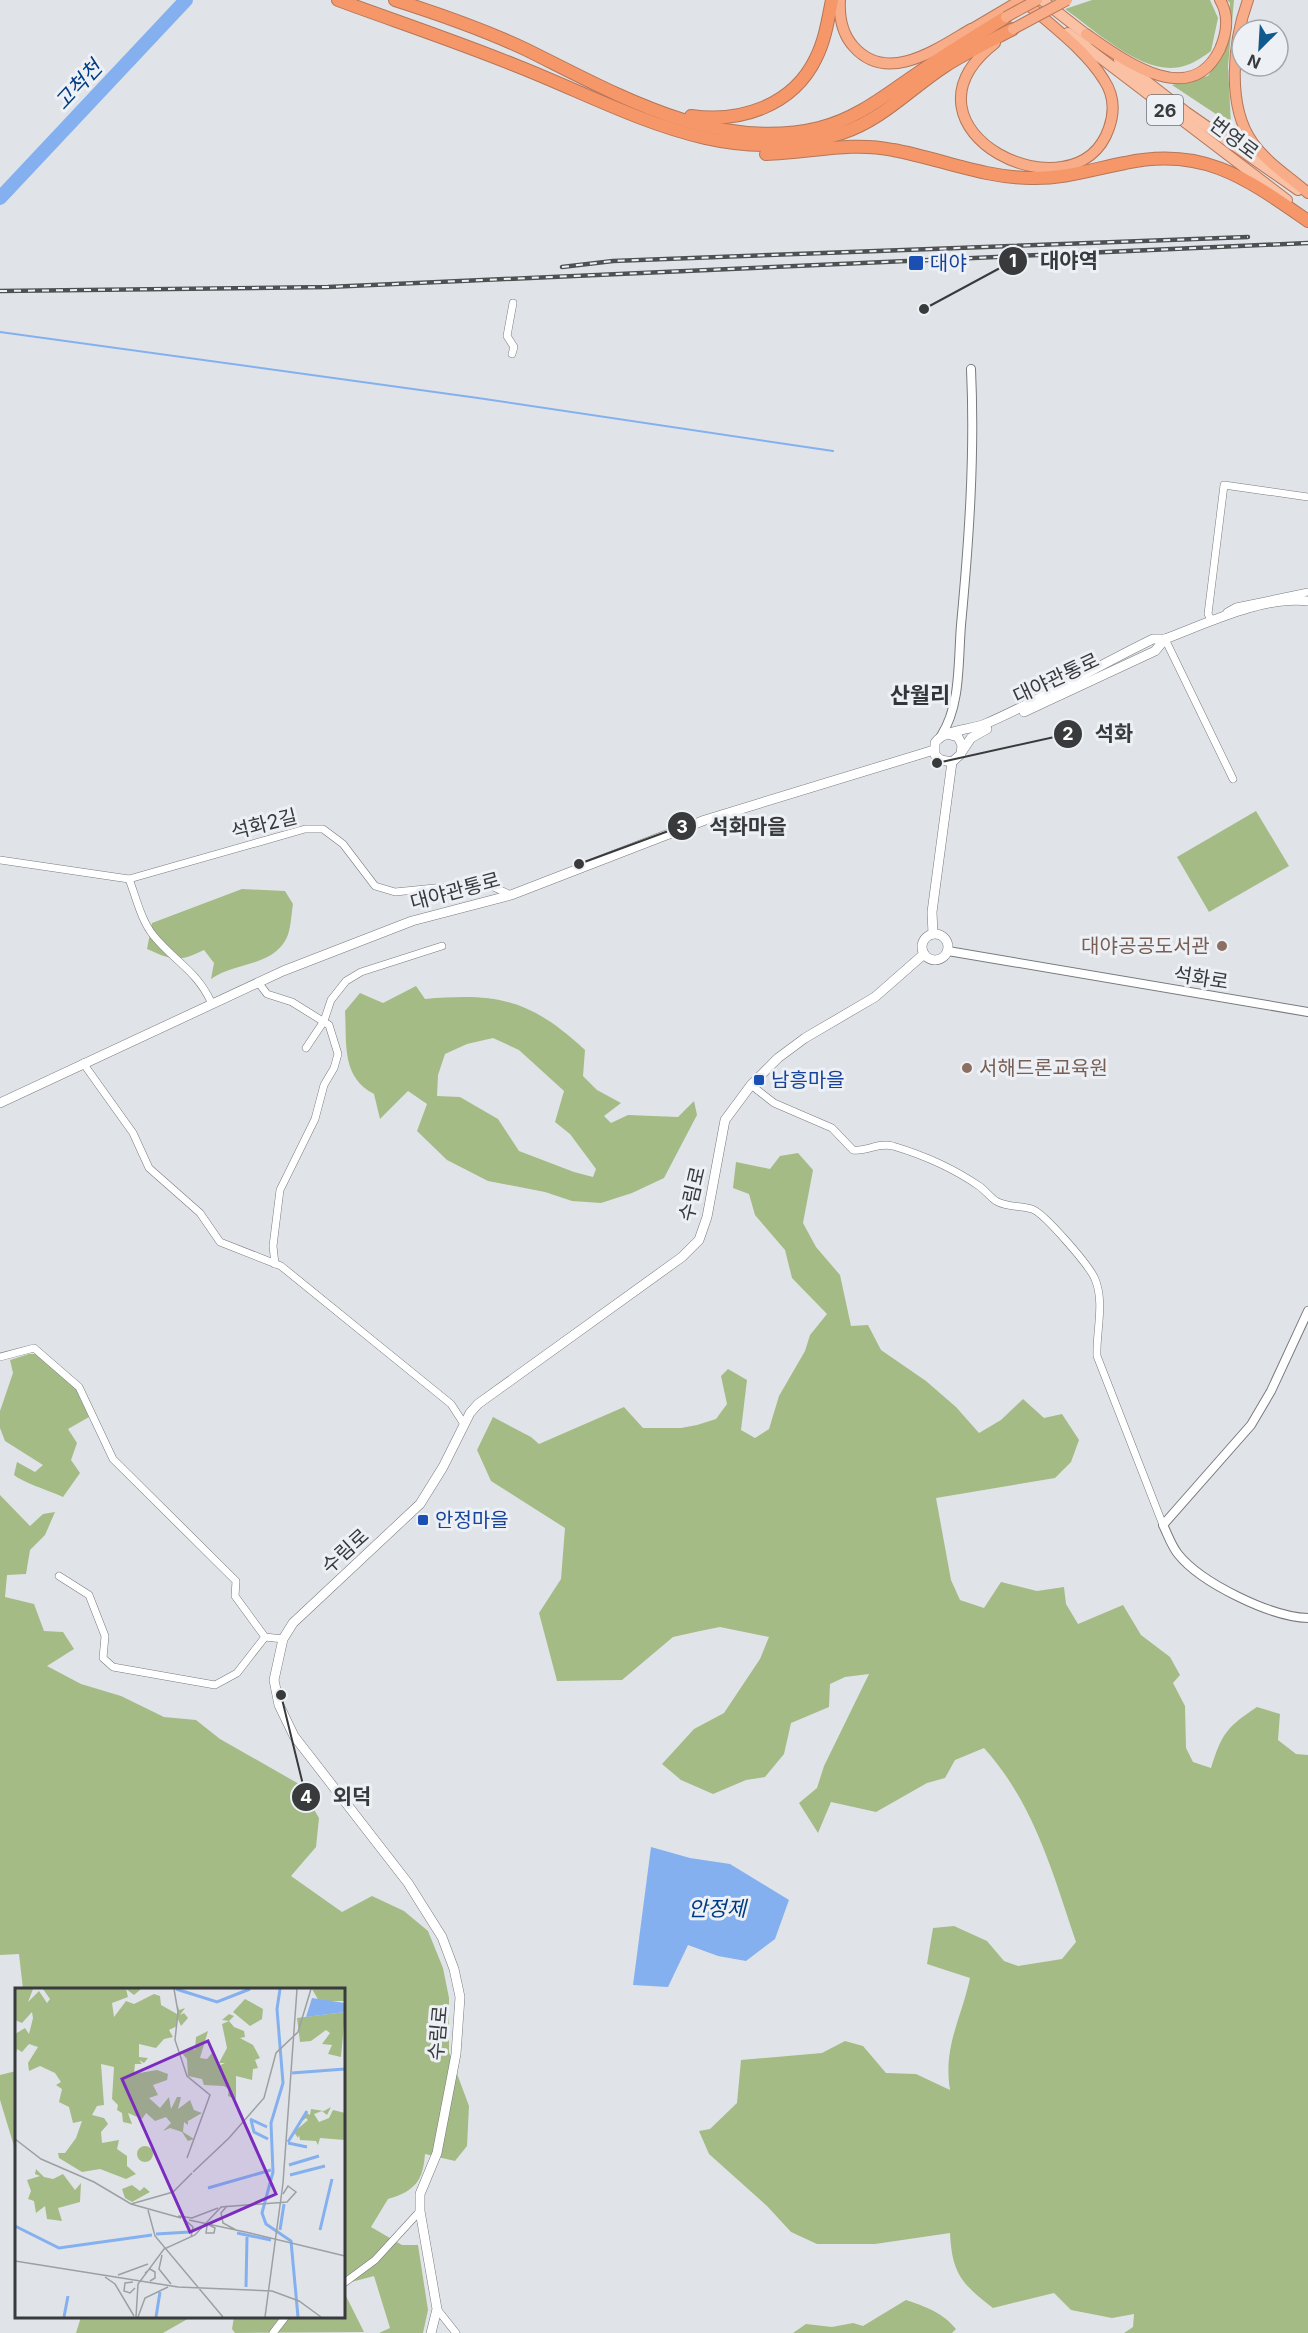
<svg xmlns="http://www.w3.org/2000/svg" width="1308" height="2333" font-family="Inter,'Noto Sans KR',sans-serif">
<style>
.green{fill:#a4bb86;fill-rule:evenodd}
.water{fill:#84b0ef}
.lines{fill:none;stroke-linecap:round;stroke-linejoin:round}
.stream{stroke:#84b0ef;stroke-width:2}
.river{stroke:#84b0ef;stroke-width:14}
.minor-casing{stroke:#777b7e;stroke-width:8}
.tertiary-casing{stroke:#777b7e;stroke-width:10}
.secondary-casing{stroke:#777b7e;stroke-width:10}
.primary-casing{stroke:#b47659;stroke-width:12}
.trunk-casing{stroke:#b47659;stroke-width:12}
.motorway-casing{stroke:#b47659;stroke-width:14}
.minor{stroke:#fff;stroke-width:7}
.tertiary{stroke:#fff;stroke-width:8}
.secondary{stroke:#fff;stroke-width:9}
.primary{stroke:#fac1a5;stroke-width:10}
.trunk{stroke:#f8ac87;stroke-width:10}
.motorway{stroke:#f69769;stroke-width:12}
.rail-casing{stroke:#4e5052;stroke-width:4.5}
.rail{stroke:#edf1f5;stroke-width:2;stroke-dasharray:7;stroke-linecap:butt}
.trunk-bridge-casing{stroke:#b47659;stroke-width:12;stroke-linecap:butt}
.trunk-bridge{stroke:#f8ac87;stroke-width:10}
.transit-dot{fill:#1a4fb4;stroke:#edf1f5;stroke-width:2}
.education-dot{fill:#8d6e63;stroke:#edf1f5;stroke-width:2}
.labels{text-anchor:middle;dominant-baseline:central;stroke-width:6;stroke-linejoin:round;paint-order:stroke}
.shield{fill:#edf1f5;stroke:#6f7174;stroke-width:1.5}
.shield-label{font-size:18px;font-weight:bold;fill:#393a3c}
.street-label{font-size:20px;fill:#393a3c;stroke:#edf1f5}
.transit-label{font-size:20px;fill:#164399;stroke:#edf1f5;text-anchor:start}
.education-label{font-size:20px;fill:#785e54;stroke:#edf1f5;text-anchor:end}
.water-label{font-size:21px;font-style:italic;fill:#003c83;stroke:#edf1f5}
.quarter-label{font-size:22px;font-weight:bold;fill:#333639;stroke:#edf1f5}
.inset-river{fill:none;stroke:#84b0ef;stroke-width:3}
.inset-road{fill:none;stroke:#9da0a3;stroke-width:1.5}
.view{fill:#7b2cbf;fill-opacity:0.15;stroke:#7b2cbf;stroke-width:3}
.inset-edge{fill:none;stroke:#393a3c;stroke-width:3}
.leader{fill:none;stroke:#393a3c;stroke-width:2}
.callout-dot{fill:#393a3c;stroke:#edf1f5;stroke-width:2}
.mark-label{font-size:18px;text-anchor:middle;font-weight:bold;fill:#fff}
.callout-label{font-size:21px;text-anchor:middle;font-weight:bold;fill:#393a3c;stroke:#edf1f5;stroke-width:6;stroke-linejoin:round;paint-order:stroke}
</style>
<rect width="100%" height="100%" fill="#e0e4e8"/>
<g class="green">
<path d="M1092,0h118l8,18 -7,33c-7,5 -15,11 -24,14 -39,16 -92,-35 -122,-56z"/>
<polygon points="1227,0 1234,0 1228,66 1231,124 1172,85 1208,76 1228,42 1230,3"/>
<polygon points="1256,811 1289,866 1209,912 1177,857"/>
<path d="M242,889l43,2 8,13c-2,11 -2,28 -8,37 -16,26 -50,21 -74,38l3,-16 -10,-13c-26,13 -32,10 -57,-1l5,-26z"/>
<path d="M416,986l9,13c73,-6 105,0 160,51l-2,26 14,14 24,13 -17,13 7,7 17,-8 50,2 16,-16 3,14 -33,63 -32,15 -31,10 -29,-2 -27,-9 -57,-11 -41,-21 -30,-29 10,-27 -19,-13 -28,28 -6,-25c-33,-17 -27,-51 -29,-83l15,-18 23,10zM493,1038l26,12 45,41 -9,31 15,12 26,35 -3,8 -19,-5 -55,-21 -21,-32 -38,-22 -23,-1 1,-21 7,-21 22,-10z"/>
<path d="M798,1153l15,17 -10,53 13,24 24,28 11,51 17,-1 13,25 45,31 30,26 23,26 22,-13 22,-21 21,19 18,-4 17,26 -8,22 -16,16 -119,20 15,82 9,20 24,8 17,-26 36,9 27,-4 2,17 12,20 45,-19 18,30 29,22 10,18 -7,8 12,23 1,42 7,14 18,6c11,-35 16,-41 46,-61l23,7 -2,26 18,14 12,1v578h-184l9,-6 1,-13 -22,4 -41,-8 -17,-17 -61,15c-31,-24 -41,-34 -43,-75l-75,11h-58l-26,-12 -24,-26 -58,-52 -10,-23 11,-2 27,-26 4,-43 81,-7 23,-12 18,5 23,27 30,1 34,16c-7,-44 11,-70 20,-112l-43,-14 6,-36 21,-2 33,15 17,20 14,5 44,-7 14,-17c-23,-68 -42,-139 -92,-194l-29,12 -10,18 -18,5 -51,29 -45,-10 -13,31 -19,-30 18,-15 7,-22 45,-92 -24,3 -15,7 -1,23 -38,16 -7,31 -19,23 -19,3 -33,14 -32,-14 -19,-16 32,-35 30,-16 36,-54 9,-22 -49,-10 -20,4 -27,6 -51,43 -65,1 -18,-68 22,-34 4,-51 -74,-47 -14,-31 16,-33 38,20 8,7 85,-37 19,21h38l16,-3 19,-6 11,-15 -6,-28 7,-7 19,11 -6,50 14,8 14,-9 10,-33 26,-45 5,-16 17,-21 -35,-36 -7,-28 -30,-35 -6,-21 -16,-6 3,-26 34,7 10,-13z"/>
<path d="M29,1354h8l38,33 14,30 -21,12 9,14 -6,17 9,13 -17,24c-13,-6 -41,-15 -49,-22l3,-13 18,10 8,-7 -38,-24 -5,-13v-17l13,-38 -3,-13z"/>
<path d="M0,1495l30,31 13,-12 12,-2 -10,23 -15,15 -4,24 -19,1 -2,22 29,7 10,27 19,1 11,17 -27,17 34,18 40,12 43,21 32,3 24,19 79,45 20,34 -3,29 -25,29 51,36 30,-16 32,15 24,20 15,37 6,30v54l20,54 -2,40 -12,15 -30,-7c-2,27 -10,37 -37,45l-17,28 31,18h16l10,65 -5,23h-44l11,-5 -16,-52 -30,8v-294l-321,-1 -4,-35 -19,1z"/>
<polygon points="16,2071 16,2145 14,2146 0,2100 0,2075"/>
<polygon points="344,2292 364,2332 235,2333 232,2329 234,2317 344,2316"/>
<path d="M906,2300c20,7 36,12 50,29l-4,4h-159l13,-9 26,3 21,-4 10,3z"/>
<polygon points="81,2317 81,2316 191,2317 163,2333 76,2333"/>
</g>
<polygon class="water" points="651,1847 690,1858 730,1864 789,1900 775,1939 746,1961 718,1956 688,1945 668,1987 633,1985"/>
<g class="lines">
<polyline class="stream" points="0,332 478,398 833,451"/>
<polyline class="river" points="0,198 186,0"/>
<defs>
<g id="minor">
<polyline points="512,354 514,347 507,336 513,303"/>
<polyline points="1227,612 1236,607 1308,592"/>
<polyline points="1212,621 1208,614 1224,485 1308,497"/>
<polyline points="1165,639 1233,779"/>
<polyline points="0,860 129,879 305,829 323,829 343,844 375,886 395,892 485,883 511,895"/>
<path d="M129,879c7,18 12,41 24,56 21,26 44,36 58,67"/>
<polyline points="258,982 267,994 292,1002 329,1025 338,1054 334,1068 324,1085 315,1119 280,1190 273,1246 275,1264"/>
<polyline points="306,1048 324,1021 331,1000 346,981 361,972 442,946"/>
<polyline points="83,1063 133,1133 149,1168 200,1213 220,1242 281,1266 451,1404 464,1424"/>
<path d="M751,1085l23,18 58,25 21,22c14,2 25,-8 40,-4 30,9 60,22 86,40 6,4 11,11 17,15 12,7 24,4 36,8 12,4 57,56 63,70 10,24 1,52 2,77l66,169"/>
<polyline points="0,1357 34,1348 79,1387 113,1459 236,1581 235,1596 265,1637 283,1639"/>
<polyline points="59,1576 89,1595 105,1636 103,1658 113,1667 215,1685 237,1673 265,1637"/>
<polyline points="344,2283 375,2260 420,2211"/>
<polyline points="437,2309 456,2333"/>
<polyline points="273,2333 286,2316"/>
</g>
<g id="tertiary">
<path d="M941,736c20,-31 17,-74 20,-111 8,-85 14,-170 10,-256"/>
<polyline points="948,951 1308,1012"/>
<path d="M1308,1311l-37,80 -20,34 -88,100c5,10 8,20 15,29 23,29 93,63 130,64"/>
</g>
<g id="secondary">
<polyline points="1024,712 1155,651 1165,639"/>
<path d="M947,734l11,3 4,8 -1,9 -9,8 -11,-2 -6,-5v-12c9,-14 36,-13 50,-19 58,-25 112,-58 168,-85h12c40,-15 100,-44 143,-38"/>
<polyline points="963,750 971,738 987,729"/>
<circle cx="935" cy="947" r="13"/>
<polyline points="933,934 932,912 952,762"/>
<polyline points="0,1103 283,971 412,921 511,895 705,820 934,750"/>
<polyline points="431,2333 437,2309 420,2211 420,2194 437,2153 456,2054 460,1997 454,1969 442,1937 408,1883 294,1736 279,1705 274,1680 283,1639 293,1623 420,1504 443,1467 470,1413 478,1404 682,1257 699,1240 707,1217 725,1120 751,1085 778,1058 805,1038 875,997 924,954"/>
</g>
<g id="primary">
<polyline points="1042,0 1092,39"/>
<polyline points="1068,33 1287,200"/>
<polyline points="1119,60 1186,112 1298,190"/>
</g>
<g id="trunk">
<path d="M840,0c-1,17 2,34 14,47 34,38 84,1 117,-18"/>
<path d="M1248,0c-15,41 -22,106 5,143 14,20 37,34 55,50"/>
<polyline points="967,32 1021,0"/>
<path d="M1086,34c36,25 104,77 134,15 7,-16 9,-34 0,-49"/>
<path d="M995,43c-111,87 82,180 114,85 6,-17 5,-33 -5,-48 -19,-31 -54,-55 -81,-80"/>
</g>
<g id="motorway">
<path d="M338,0c60,22 120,42 179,66 107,42 207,106 325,67 40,-13 69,-45 103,-67 22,-14 45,-25 68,-37"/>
<path d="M395,0c44,14 90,30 132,50 89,44 189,103 292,78 38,-9 68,-34 99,-55 29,-20 59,-38 88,-56"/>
<path d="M691,116c49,7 102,-10 125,-58 9,-18 12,-38 16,-58"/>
<path d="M766,154c43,-1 84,-13 127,-4 45,8 91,28 138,28 33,1 62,-9 94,-15 78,-17 121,15 183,58"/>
</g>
</defs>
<use href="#minor" class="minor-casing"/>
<use href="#tertiary" class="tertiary-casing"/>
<use href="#secondary" class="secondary-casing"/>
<use href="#primary" class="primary-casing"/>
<use href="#trunk" class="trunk-casing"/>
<use href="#motorway" class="motorway-casing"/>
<use href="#minor" class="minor"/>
<use href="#tertiary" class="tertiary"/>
<use href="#secondary" class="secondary"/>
<use href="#primary" class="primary"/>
<use href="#trunk" class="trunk"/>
<use href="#motorway" class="motorway"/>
<defs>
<g id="rail">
<polyline points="562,267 613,261 1248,237"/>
<polyline points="0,291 328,287 1308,243"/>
</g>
</defs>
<use href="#rail" class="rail-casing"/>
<use href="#rail" class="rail"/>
<defs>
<g id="trunk-bridge">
<polyline points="1006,17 1037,0"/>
<polyline points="1013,29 1067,0"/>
</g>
</defs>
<use href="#trunk-bridge" class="trunk-bridge-casing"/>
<use href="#trunk-bridge" class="trunk-bridge"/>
</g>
<g class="transit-dot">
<rect x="908" y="255" width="16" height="16" rx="3"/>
<rect x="753" y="1074" width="12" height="12" rx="3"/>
<rect x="417" y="1514" width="12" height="12" rx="3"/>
</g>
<g class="education-dot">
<circle cx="1222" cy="946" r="6"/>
<circle cx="967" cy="1068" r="6"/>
</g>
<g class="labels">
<rect class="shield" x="1147" y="95" width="36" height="30" rx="4.5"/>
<g class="shield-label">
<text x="1165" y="110">26</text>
</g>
<g class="street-label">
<text transform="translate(1234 138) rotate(37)">번영로</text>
<text transform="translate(1056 678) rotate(-25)">대야관통로</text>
<text transform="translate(264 824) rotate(-14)">석화2길</text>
<text transform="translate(455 891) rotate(-15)">대야관통로</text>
<text transform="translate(1201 978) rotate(9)">석화로</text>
<text transform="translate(692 1194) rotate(-77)">수림로</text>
<text transform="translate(345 1551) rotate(-42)">수림로</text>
<text transform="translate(438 2033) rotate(-85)">수림로</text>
</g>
<g class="transit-label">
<text x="930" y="263">대야</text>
<text x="771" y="1080">남흥마을</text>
<text x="435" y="1520">안정마을</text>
</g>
<g class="education-label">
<text x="1210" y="946">대야공공도서관</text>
<text x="979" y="1068" text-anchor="start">서해드론교육원</text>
</g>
<g class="water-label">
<text transform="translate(78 85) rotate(-47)">고척천</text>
<text x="717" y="1908">안정제</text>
</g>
<g class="quarter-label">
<text x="920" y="695">산월리</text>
</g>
</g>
<g transform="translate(15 1988)">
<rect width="330" height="330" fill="#e0e4e8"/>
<path d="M0,1h18l-5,13 11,-11 8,12 3,-4 -7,-10h98l-7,6 -8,-6 2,8 -16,6 2,14 12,-16 8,3 20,-10 6,2 1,9 16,9 1,-8 1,4 6,-2 -5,7 4,-2 4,5 -7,8 -4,-9v9l-8,4 4,7 -9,2 -8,9 -17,-4v13l9,1 -4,5 -5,-3 3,4h-7l-1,10 23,-4 11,4 -1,6 -14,5 5,10 -9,3 11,10 9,-11 2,12 6,-12h4l-3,12 12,-9 4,10 8,3 -14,8v4l-4,-3 -1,10 11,7 -6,2 -6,-9 -12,-4 -7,3 8,-8 -5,-6 -11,4 -9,-8 -4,6 -14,-6 4,11 -9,-2 -1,-9 -5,-3 1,-5 -6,-6 2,-32 -13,-3 3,41 -7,1 -5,9 12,3 4,6 -7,8 1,11 17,-3 -2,9 10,7v10l9,8 -10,5 -26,-10 -18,3 -23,-14 -1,-5h7l11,-15 6,-17 -9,2 -4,-16 -10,-5 3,-13 -6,-4 5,-3 -6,-9 -15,-7 -11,5 -1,-8 10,-16 -9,-3 -7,8 -5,-3 -2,7v-22l10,-6 4,6 4,-16 -1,-6 -10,11 -7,-3zM297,1h33v12h-26zM230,11l18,10 -1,10 -12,7 -17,-14zM330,24l-4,45 -13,-3 4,-9 -10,-1 8,-11 -4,-3 -15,11 -11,1 -3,-24zM214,26l5,2 -5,5 5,6 10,4 1,6 -5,1 13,7 7,13 -5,2 3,8 -5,1 -1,11 -16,-4v23l-8,-3 1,-7 -5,-3 -20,-1 -2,-6 -14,-3 -1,-17 -6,-7 10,-5 4,3 1,-13 12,-6 -8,27 7,1 5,-6 6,13 7,-3h-6l8,-15 -5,-24 7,-3 -7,-1zM316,119l-4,8 -5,-4 -8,3 5,8 10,-4 4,-8 12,3v27l-25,-2 -2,7 -2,-4 -16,-1 -1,-5 -1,3 -4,-6 14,-12 -2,-2 -5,4 6,-9 3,2 1,-6 13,2zM122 166a8 8 0 1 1 16 0a8 8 0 1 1-16 0ZM21,181l8,8 9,2 10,-5 12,16 6,-7 -1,19 -22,6 4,13 -15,-2 -2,-13 -9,7 -2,-12 -6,-2 3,-8 -4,-11 13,-4 -5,-2zM117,197l8,6 4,-4 6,5 -18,10 -7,-4 -3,-9z" fill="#a4bb86"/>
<path d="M297,10l33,5v9l-39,5z" fill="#84b0ef"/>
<path class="inset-river" d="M161,1l41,13 33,-13M265,1l-3,20 6,74 -12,40 2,49 -11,41 4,11 25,17 7,76M277,85l53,-4M235,131l17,8M236,132l3,12 14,7M273,154l19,-31M273,155l19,4M274,177l30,-9M275,187l35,-9M193,200l63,-18M0,238l44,22 93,-13M265,242l4,-26M305,242l12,-51M222,245l34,7M141,246l34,-2M231,299l1,-50M49,329l4,-21M141,329l4,-25"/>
<path class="inset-road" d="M159,1l4,23 -3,28 12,36 23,19 -23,63M0,151l26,20 53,23 37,22 50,14M178,184l36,-34 35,-40 12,-45 22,-21 13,-43M116,216l42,-12 19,-19M212,218l-6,7 2,10 13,7M133,222l7,26 68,81M163,228l14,2 26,-10M170,232l8,7 -2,10M174,232l61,13M192,238l-1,7h8l1,-5 -6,-3M235,245l95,23M147,267l-3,14 12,15M0,273l163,26 94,4 27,10 22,16M130,285l5,-4 5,3v6l-5,3M103,287l30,-11M90,289l10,7 19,32M118,294l-8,1 -1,8 6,2 5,-5M121,329l2,-33 26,-35 31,-14 26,-28 66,-5 9,-10 -8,-6 -5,8M123,329l7,-19 23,-11M250,329l18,-134 14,-194"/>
<path class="view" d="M193,53l68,153 -86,38 -68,-153z"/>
<rect width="330" height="330" class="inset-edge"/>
</g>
<path class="leader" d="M924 309L1013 261M937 763L1068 734M579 864L682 826M281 1695L306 1797"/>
<g class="callout-dot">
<circle cx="924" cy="309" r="6"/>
<circle cx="937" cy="763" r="6"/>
<circle cx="579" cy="864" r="6"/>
<circle cx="281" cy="1695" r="6"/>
<circle cx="1013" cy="261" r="15"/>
<circle cx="1068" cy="734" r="15"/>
<circle cx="682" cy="826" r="15"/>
<circle cx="306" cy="1797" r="15"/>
</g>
<g class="mark-label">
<text x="1013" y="267">1</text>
<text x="1068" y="740">2</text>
<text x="682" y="833">3</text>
<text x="306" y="1803">4</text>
</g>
<g class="callout-label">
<text x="1069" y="268">대야역</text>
<text x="1114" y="741">석화</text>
<text x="748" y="834">석화마을</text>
<text x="352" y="1804">외덕</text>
</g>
<g transform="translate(1260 48) rotate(204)"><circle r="28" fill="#edf1f5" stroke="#a5a8ab" stroke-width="1.5"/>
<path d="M0-4.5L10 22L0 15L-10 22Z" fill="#115a8d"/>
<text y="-9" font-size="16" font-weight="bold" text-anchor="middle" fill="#393a3c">N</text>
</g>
</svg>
